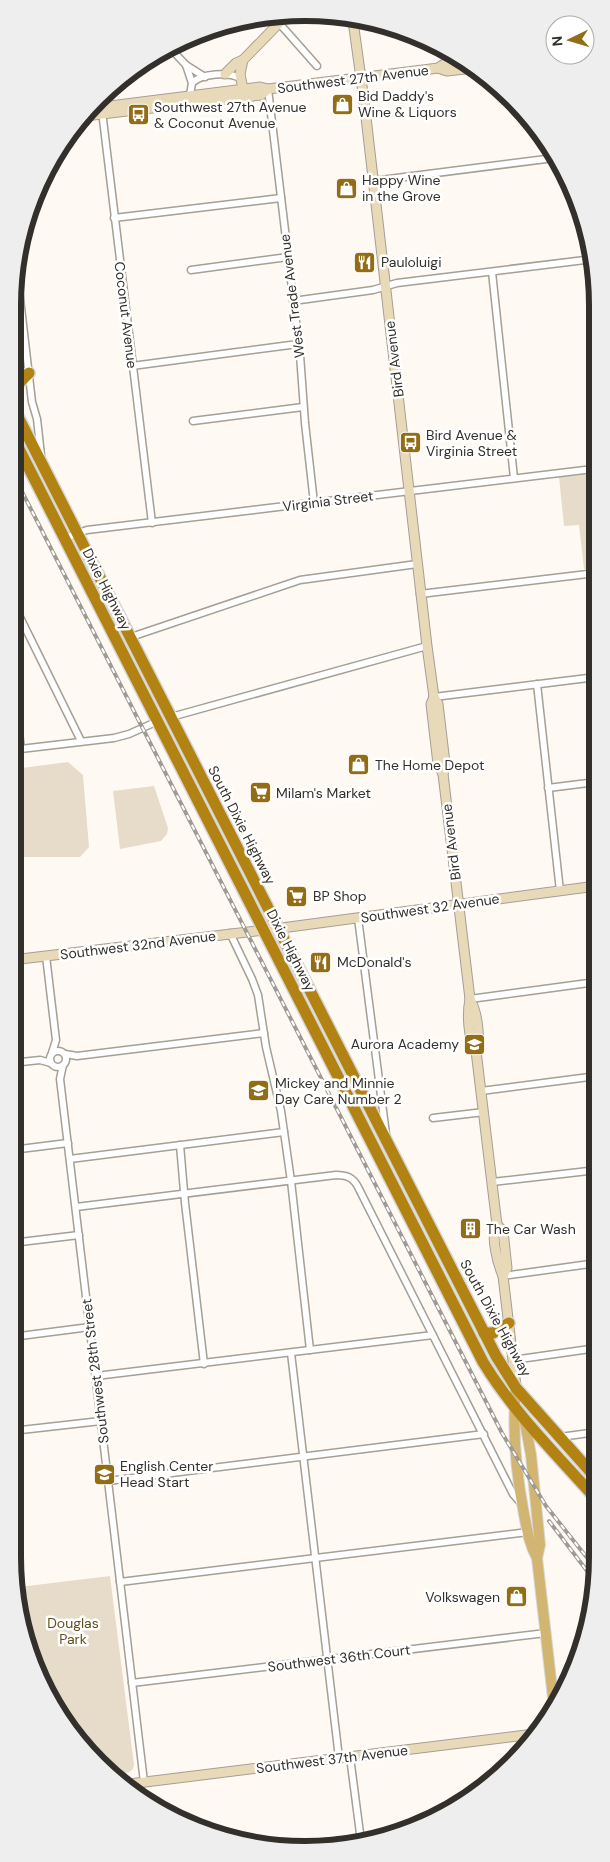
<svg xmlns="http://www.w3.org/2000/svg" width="610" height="1862" font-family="'DM Sans',sans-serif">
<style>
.green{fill:#e6dcc9}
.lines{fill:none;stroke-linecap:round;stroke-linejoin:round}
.street-casing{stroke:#a59f95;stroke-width:9}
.secondary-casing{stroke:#a59f95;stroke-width:11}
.primary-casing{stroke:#d6d6d5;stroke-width:12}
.highway-casing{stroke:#d6d6d5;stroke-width:14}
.street{stroke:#fff;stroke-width:6}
.secondary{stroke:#e8dab8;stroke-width:9}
.primary{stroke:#d1b571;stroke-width:10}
.highway{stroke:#b28313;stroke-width:11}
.rail-casing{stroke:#9e9b95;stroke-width:4}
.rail{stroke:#fff;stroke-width:2;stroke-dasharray:5.5;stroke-linecap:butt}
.labels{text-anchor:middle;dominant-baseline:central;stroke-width:5;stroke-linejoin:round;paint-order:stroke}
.street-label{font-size:14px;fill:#33302c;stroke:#fff}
.poi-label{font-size:14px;fill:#33302c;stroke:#fff;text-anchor:start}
.park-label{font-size:14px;fill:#664d1b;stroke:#fff}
.rim{fill:none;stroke:#33302c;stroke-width:6}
</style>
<rect width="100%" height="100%" fill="#fefaf3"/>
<g class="green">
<polygon points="595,474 596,568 584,569 579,525 564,526 559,477"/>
<polygon points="68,762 83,775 89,847 80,857 13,857 13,775 22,768"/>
<polygon points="154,786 168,828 167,834 161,841 120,849 113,791"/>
<path d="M110,1576l24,189c-1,9 -9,8 -17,9l-32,-24 -50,-81 -16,-82z"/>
</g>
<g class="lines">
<defs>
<g id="street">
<polyline points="279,23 317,66"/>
<polyline points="170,48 186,65 192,83 190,95"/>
<polyline points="186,65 205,77"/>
<path d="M192,83c10,-10 36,-11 48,-5"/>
<polyline points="268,89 300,355 305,423 314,503"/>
<polyline points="101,103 152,523"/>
<polyline points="373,181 554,158"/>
<polyline points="114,218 281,198"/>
<polyline points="584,225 595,331"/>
<polyline points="191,270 288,257"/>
<polyline points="492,272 514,478"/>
<polyline points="17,273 32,402 37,419 41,455"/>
<polyline points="293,301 373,290 397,283 593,259"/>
<polyline points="132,366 298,344"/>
<polyline points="193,421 303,407"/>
<polyline points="65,538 87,530 593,469 595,470"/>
<polyline points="420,594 596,573"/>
<polyline points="12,601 81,741"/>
<polyline points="12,629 19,614"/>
<polyline points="131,637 300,580 417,564"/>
<polyline points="12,677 21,749"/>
<polyline points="537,684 560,891"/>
<polyline points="434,697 596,677"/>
<polyline points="171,717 427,646"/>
<polyline points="12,750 114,738 129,734 158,721"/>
<polyline points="548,788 596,782"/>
<polyline points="358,918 386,1134"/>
<polyline points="230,933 252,979 258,995 266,1047 281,1111 291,1181 310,1350"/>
<polyline points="46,956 56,1040 52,1053"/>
<polyline points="470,999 596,982"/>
<circle cx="58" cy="1059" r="8"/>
<polyline points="65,1054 77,1056 264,1033"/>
<polyline points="12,1063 40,1060 51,1063"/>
<polyline points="63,1065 60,1079 144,1782"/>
<polyline points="481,1091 597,1076"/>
<polyline points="433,1118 484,1112"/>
<polyline points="180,1145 185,1203 204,1364"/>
<polyline points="12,1150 68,1143"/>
<polyline points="70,1159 284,1132"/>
<polyline points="492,1182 597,1170"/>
<path d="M76,1207l260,-32c10,0 17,2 22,12l155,307 7,8"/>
<polyline points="12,1243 79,1235"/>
<polyline points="503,1276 597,1263"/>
<polyline points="12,1337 90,1327"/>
<polyline points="291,1353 339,1758"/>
<polyline points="513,1360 597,1348"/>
<polyline points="96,1376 433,1335"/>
<polyline points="12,1431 101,1421"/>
<polyline points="560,1437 597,1432"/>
<polyline points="108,1481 484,1434"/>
<polyline points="120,1582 528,1532"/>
<polyline points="132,1683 546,1633"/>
<polyline points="350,1757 361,1841"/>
</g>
<g id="secondary">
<path d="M353,21l11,79 63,546 7,51 4,7 7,59 -2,11 27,225c-3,15 -2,39 6,52l21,174c-7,11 1,39 6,51l13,110"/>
<polyline points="438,68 447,71 474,68"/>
<polyline points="225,74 236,63 243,60"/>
<polyline points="240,94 243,89 240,74 243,60 286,16"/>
<polyline points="94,108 260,87 268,89 423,70 438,68 446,63 465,60"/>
<polyline points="85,116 261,95 268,89"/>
<polyline points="434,697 431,704 438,764 443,774"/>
<polyline points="12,960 289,927 596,886"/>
<path d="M470,999c7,13 11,38 6,52"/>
<polyline points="497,1225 503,1231 507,1268 503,1276"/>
<polyline points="129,1784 534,1734"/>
</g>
<g id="primary">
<path d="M516,1388c-4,42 0,85 8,126 3,15 5,30 13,44l17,148"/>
<polyline points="524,1418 531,1455 540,1545 537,1558"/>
</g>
<g id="highway">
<polyline points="12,383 21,381 29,373"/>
<polyline points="12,405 496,1356 516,1388 597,1479"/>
<path d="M12,435l471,927c31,51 74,93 114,138"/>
<polyline points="484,1333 493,1333 509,1323"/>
</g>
</defs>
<use href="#street" class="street-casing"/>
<use href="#secondary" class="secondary-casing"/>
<use href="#primary" class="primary-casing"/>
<use href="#highway" class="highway-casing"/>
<use href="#street" class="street"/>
<use href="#secondary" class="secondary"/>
<use href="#primary" class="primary"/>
<use href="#highway" class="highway"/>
<defs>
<g id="rail">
<polyline points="12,472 502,1433 546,1506 596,1569"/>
<polyline points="549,1521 594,1580"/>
</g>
</defs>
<use href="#rail" class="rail-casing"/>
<use href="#rail" class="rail"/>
</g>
<defs>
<symbol id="shop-square" viewBox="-11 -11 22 22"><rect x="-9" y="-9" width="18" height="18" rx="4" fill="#936d15" stroke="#fff"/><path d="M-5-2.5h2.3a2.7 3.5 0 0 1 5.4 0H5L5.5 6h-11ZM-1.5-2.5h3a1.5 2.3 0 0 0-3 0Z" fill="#fff"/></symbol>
<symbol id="bus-square" viewBox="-11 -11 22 22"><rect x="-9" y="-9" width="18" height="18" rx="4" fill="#936d15" stroke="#fff"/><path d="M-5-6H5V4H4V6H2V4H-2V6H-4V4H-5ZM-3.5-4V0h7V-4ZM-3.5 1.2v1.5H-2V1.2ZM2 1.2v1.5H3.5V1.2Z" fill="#fff"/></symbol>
<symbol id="restaurant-square" viewBox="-11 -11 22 22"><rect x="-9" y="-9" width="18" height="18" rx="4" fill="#936d15" stroke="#fff"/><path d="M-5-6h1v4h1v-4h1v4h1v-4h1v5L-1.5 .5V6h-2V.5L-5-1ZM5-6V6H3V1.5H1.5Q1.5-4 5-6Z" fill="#fff"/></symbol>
<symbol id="supermarket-square" viewBox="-11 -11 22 22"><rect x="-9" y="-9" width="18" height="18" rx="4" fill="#936d15" stroke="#fff"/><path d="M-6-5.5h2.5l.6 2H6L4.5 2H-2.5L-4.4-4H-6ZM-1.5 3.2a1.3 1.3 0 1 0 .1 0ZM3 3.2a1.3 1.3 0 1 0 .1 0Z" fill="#fff"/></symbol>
<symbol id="school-square" viewBox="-11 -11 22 22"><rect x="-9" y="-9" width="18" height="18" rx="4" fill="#936d15" stroke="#fff"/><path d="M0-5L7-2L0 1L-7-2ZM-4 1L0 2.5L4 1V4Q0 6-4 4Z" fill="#fff"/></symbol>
<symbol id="building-square" viewBox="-11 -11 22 22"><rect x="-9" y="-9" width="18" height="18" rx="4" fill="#936d15" stroke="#fff"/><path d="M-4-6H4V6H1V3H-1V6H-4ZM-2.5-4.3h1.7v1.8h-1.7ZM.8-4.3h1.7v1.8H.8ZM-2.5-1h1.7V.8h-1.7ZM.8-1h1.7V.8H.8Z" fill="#fff"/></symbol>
</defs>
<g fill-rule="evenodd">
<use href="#shop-square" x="330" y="92" width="25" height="25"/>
<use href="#bus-square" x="126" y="102" width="25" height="25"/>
<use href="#shop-square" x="334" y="176" width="25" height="25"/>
<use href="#restaurant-square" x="352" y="250" width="25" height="25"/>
<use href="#bus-square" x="398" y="430" width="25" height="25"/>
<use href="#shop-square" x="346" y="752" width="25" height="25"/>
<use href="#supermarket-square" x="248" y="780" width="25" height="25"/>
<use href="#supermarket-square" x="284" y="884" width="25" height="25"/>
<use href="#restaurant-square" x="308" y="950" width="25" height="25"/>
<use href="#school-square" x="462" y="1032" width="25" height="25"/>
<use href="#school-square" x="246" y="1078" width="25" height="25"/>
<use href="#building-square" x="458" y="1216" width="25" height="25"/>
<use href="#school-square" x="92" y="1462" width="25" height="25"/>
<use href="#shop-square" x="504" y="1584" width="25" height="25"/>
</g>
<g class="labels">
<g class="street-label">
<text transform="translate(353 79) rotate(-7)">Southwest 27th Avenue</text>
<text transform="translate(292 296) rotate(-97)">West Trade Avenue</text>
<text transform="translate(126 315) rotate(83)">Coconut Avenue</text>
<text transform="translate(394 359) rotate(-97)">Bird Avenue</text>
<text transform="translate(328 501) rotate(-7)">Virginia Street</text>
<text transform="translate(107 589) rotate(63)">Dixie Highway</text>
<text transform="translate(242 825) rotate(63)">South Dixie Highway</text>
<text transform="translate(451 842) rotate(-97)">Bird Avenue</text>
<text transform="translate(430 908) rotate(-8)">Southwest 32 Avenue</text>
<text transform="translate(138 945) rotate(-7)">Southwest 32nd Avenue</text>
<text transform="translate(291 950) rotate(63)">Dixie Highway</text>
<text transform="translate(496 1318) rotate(61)">South Dixie Highway</text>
<text transform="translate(95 1371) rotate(-97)">Southwest 28th Street</text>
<text transform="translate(339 1658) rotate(-7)">Southwest 36th Court</text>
<text transform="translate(332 1759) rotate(-7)">Southwest 37th Avenue</text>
</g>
<g class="poi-label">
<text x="358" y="96">Bid Daddy's<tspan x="358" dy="16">Wine &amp; Liquors</tspan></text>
<text x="154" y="107">Southwest 27th Avenue<tspan x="154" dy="16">&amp; Coconut Avenue</tspan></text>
<text x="362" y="180">Happy Wine<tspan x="362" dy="16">in the Grove</tspan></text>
<text x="381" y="262">Pauloluigi</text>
<text x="426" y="435">Bird Avenue &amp;<tspan x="426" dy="16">Virginia Street</tspan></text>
<text x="375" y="765">The Home Depot</text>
<text x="276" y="793">Milam's Market</text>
<text x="313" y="896">BP Shop</text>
<text x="337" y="962">McDonald's</text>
<text x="459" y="1044" text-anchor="end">Aurora Academy</text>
<text x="275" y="1083">Mickey and Minnie<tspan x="275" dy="16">Day Care Number 2</tspan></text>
<text x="486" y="1229">The Car Wash</text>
<text x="120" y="1466">English Center<tspan x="120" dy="16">Head Start</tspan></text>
<text x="500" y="1597" text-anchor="end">Volkswagen</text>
</g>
<g class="park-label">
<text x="73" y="1623">Douglas<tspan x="73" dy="16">Park</tspan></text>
</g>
</g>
<path d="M0 0H610V1862H0ZM305 21H305A284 284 0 0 1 589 305V1557A284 284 0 0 1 305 1841H305A284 284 0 0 1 21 1557V305A284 284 0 0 1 305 21Z" fill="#efeeee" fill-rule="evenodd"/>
<path class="rim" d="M305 21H305A284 284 0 0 1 589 305V1557A284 284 0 0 1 305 1841H305A284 284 0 0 1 21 1557V305A284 284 0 0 1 305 21Z"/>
<g transform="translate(570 40) rotate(265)"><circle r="24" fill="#ffffff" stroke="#adacab"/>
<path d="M0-4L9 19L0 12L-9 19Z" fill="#936d15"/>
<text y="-8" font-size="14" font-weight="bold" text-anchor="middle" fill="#33302c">N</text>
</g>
</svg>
